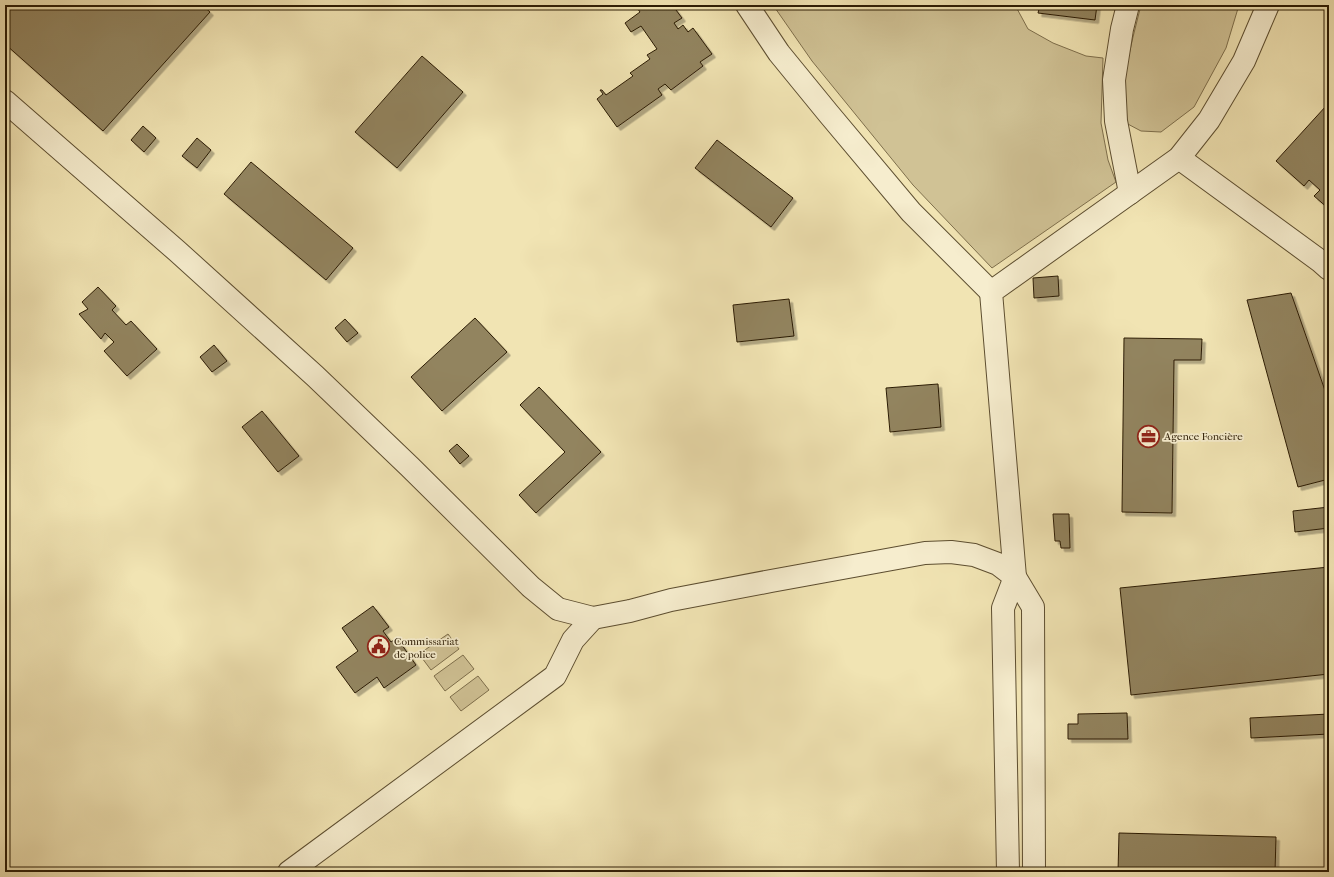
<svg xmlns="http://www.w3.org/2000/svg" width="1334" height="877" font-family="'IM FELL French Canon',serif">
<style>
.green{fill:#d0c295;stroke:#7e6f4c}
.building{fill:#92845f;stroke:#2c1c04;filter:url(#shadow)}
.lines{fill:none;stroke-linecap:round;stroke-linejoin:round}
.minor-casing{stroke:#5d4e30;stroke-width:24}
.minor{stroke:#f6edce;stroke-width:22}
.labels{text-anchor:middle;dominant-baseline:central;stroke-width:3.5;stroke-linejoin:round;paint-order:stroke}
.poi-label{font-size:11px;fill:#2c1c04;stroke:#f6edce;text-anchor:start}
</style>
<defs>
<filter id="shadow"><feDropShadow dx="3.5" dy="3.5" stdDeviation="0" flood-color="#0004"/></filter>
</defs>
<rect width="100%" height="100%" fill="#f1e4b3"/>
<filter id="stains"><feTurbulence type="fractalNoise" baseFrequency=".005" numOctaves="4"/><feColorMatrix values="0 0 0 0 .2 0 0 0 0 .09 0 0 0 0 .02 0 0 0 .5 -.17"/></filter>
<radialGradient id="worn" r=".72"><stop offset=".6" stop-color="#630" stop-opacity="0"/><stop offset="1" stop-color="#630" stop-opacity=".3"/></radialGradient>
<g class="green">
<polygon points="773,5 1015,5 1028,29 1053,43 1086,56 1103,58 1101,123 1108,160 1116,182 992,268 913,185 812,61"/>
<polygon points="1141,5 1239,5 1226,48 1194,107 1161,132 1141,131 1124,122 1123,81 1133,37"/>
<polygon points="448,634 459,649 431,670 419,654"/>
<polygon points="463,655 474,669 445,691 434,676"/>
<polygon points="478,676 489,690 461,711 450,697"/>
</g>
<g class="building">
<polygon points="5,5 202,5 210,12 103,131 5,44"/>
<polygon points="635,5 675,5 673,6 682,18 674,23 678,29 683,25 688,32 693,28 712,54 700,62 703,66 671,90 665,84 658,89 662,95 617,127 597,99 603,94 600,90 602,90 606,95 633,76 630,73 650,59 647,55 657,49 641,26 631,32 625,23 640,12"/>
<polygon points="1040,5 1097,5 1095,20 1038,13"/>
<polygon points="422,56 463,92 397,168 355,132"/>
<polygon points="1326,106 1329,109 1329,209 1314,196 1320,190 1309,180 1304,186 1276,161"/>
<polygon points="143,126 156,138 144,152 131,140"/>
<polygon points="197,138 211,150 197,168 182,156"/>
<polygon points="717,140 793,198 771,227 695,168"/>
<polygon points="251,162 353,248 326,280 224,194"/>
<polygon points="1058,276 1059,296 1034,298 1033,278"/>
<polygon points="98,287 116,306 112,310 126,325 131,321 157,349 127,376 104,351 114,342 105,333 101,339 79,314 88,309 82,302"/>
<polygon points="1291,293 1329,402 1329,479 1298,487 1247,300"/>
<polygon points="789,299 794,336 737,342 733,305"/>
<polygon points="475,318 507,352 442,411 411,377"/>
<polygon points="345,319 358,333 347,342 335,328"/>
<polygon points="1124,338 1202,339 1201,360 1174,360 1172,513 1122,512"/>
<polygon points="214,345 227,361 212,372 200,357"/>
<polygon points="938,384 941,427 890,432 886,388"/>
<polygon points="539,387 601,452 536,513 519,495 565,452 520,405"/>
<polygon points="262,411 299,456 278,472 242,427"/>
<polygon points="457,444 469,456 460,464 449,451"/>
<polygon points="1329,507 1329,528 1295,532 1293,511"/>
<polygon points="1053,514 1069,514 1070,548 1061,548 1060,541 1055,541"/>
<polygon points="1329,567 1329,674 1131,695 1120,588"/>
<polygon points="373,606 389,627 383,631 391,642 397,638 416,665 384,688 377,677 355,693 336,667 358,651 342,628"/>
<polygon points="1127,713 1128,739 1068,739 1068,724 1078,724 1078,714"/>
<polygon points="1329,714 1329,734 1251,738 1250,718"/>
<polygon points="1119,833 1276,837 1275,872 1118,872"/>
</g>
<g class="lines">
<defs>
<g id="minor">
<polyline points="747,5 779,53 828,113 911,212 991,292"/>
<polyline points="1128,5 1122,29 1114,80 1116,121 1130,193"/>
<polyline points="5,101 177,251 315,376 410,467 531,587 558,609 593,618 630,611 671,600 771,581 925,553 951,552 974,555 998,564 1015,577 1033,607 1034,872"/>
<polyline points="1179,158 1320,261 1329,269"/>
<polyline points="289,872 555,676 573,640 593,618"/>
<polyline points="1008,872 1003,608 1015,577 991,292 1179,158 1209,120 1244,61 1268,5"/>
</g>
</defs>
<use href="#minor" class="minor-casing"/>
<use href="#minor" class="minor"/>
</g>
<defs>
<symbol id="office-ring" viewBox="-11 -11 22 22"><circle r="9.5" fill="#f6edce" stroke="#8f2418" stroke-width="1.5"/><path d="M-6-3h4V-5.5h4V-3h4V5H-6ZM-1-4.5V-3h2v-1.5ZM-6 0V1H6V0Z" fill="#8f2418"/></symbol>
<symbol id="civic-ring" viewBox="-11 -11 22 22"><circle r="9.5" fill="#f6edce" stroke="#8f2418" stroke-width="1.5"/><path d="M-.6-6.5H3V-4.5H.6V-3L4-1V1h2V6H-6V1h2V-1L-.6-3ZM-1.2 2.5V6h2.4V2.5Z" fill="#8f2418"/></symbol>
</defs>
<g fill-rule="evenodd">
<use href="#office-ring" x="1136" y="424" width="25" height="25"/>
<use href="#civic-ring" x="366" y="634" width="25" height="25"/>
</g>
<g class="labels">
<g class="poi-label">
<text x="1164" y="436">Agence Foncière</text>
<text x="394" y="641">Commissariat<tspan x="394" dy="13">de police</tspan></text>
</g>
</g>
<rect width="1334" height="877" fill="none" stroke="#f1e4b3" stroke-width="20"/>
<rect x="6" y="6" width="1322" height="865" fill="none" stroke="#2c1c04" stroke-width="2"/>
<rect x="10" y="10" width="1314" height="857" fill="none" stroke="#2c1c04"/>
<rect width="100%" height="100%" filter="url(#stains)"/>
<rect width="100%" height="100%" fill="url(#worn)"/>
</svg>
